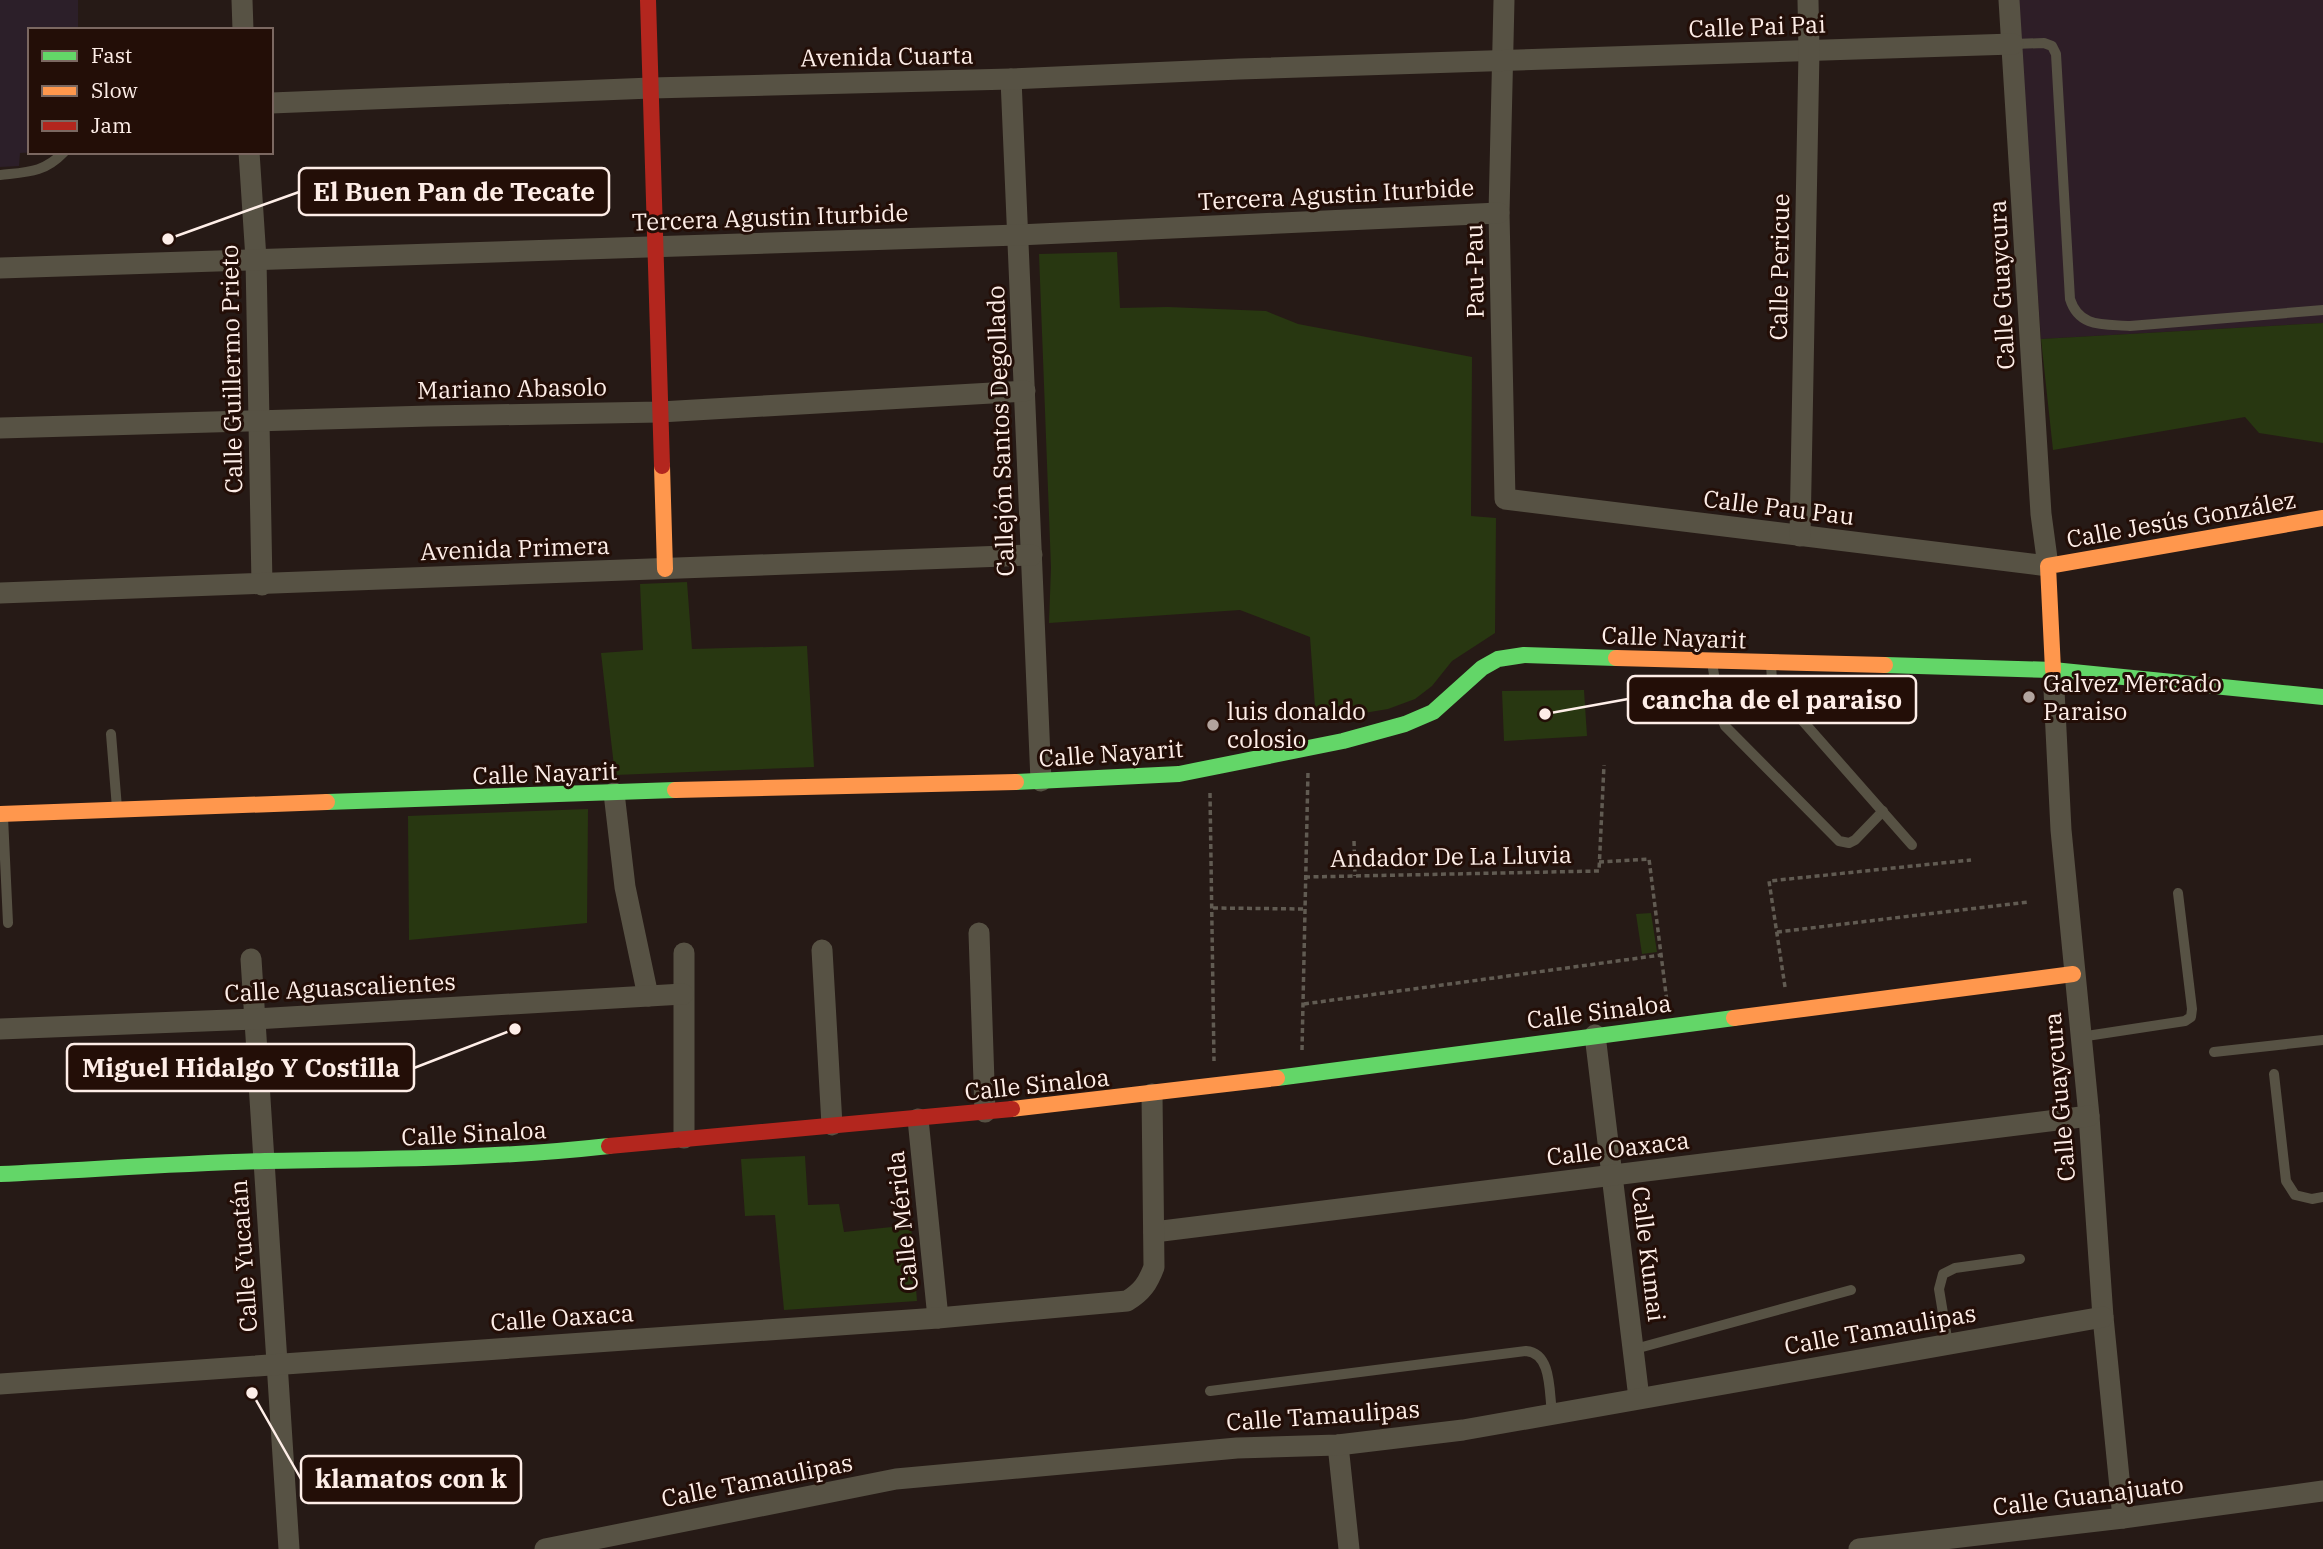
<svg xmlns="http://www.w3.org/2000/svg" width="2323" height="1549" font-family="'IBM Plex Serif',serif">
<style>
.industrial{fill:#2e1e27}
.medical{fill:#2c1f29}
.green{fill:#283711}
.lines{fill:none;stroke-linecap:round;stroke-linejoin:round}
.path{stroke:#615b52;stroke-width:3.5;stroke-dasharray:5 3.5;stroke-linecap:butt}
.lane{stroke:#575244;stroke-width:10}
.street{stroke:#575244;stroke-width:21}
.fast{stroke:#63d668;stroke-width:16}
.slow{stroke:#ff974d;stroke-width:16}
.jam{stroke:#b3261e;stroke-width:16}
.poi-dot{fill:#b2a49e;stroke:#230e07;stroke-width:2.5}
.labels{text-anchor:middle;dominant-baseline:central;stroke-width:6;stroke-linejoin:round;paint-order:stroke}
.street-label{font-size:24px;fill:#feeee8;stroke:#230e07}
.poi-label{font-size:24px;fill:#feeee8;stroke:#230e07;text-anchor:start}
.leader{fill:none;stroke:#feeee8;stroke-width:2.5}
.callout-dot{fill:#feeee8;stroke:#230e07;stroke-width:2.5}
.callout{fill:#230e07;stroke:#feeee8;stroke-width:2.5}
.callout-label{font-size:26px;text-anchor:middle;font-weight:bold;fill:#feeee8}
</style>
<rect width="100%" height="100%" fill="#261a16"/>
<polygon class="industrial" points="2017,0 2323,0 2323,323 2041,339"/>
<polygon class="medical" points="0,0 78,0 78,30 30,30 30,152 40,152 20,153 19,166 0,167"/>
<g class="green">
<polygon points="1117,252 1120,308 1168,307 1266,311 1298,324 1472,357 1471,516 1496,518 1495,633 1452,661 1432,686 1415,699 1388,709 1316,721 1310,637 1240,610 1049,623 1051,568 1039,254"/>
<polygon points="2323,323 2323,443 2259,433 2245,417 2053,450 2041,339"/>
<polygon points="687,582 692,649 807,646 814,767 615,775 601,653 643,650 640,584"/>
<polygon points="1584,690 1587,736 1504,741 1502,691"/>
<polygon points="588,809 587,923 409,940 408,816"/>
<polygon points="1651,913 1657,952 1642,954 1636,914"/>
<polygon points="805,1156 808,1205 839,1204 844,1232 911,1225 917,1301 784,1310 775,1215 745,1216 741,1159"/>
</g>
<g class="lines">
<g class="path">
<polyline points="1210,793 1214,1061"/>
<polyline points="1354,841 1355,876"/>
<polyline points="1599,862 1649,859 1667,1002"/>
<polyline points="1305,877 1599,871 1604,765"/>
<polyline points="1213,908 1305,909"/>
<polyline points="1777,932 2028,902"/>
<polyline points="1785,987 1769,881 1971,860"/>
<polyline points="1304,1004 1661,955"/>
<polyline points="1302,1050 1308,771"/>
</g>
<g class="lane">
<path d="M2013,44l31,-1 8,3 4,8 14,245c9,29 34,25 60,27l193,-16"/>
<path d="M0,175c27,-3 44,-2 64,-23"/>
<polyline points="1712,662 1720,713 1725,726 1839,841 1849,843 1855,840 1883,811"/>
<polyline points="1771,665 1772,680 1779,694 1912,845"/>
<polyline points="111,734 117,808"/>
<polyline points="3,817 8,923"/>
<polyline points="2080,1037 2185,1021 2191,1017 2192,1009 2178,893"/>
<polyline points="2214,1052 2323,1040"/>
<polyline points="2274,1074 2286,1181 2295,1195 2312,1199 2323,1197"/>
<polyline points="1948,1344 1939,1289 1943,1274 1955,1268 2020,1259"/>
<polyline points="1635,1349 1851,1290"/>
<path d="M1210,1391l316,-40c26,2 23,41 26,62"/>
</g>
<g class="street">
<polyline points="242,0 243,30"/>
<polyline points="1504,0 1499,213 1505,499 2048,566 2041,514 2009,0"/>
<polyline points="1011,79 1041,781"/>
<polyline points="271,103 651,88 1011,79 1239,69 2013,44"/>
<polyline points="249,152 256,259 262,585"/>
<polyline points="0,268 1018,235 1499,213"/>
<polyline points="0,428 429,416 660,412 1025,391"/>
<polyline points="1800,536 1809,51 1808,0"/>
<polyline points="0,593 1032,555"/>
<polyline points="2053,670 2061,830 2089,1116 2103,1317 2123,1518"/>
<polyline points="614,793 625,887 648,996"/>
<polyline points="979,933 985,1112"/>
<polyline points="822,950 832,1125"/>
<polyline points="684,953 684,1138"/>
<polyline points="251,959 289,1549"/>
<polyline points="0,1029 255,1019 683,994"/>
<polyline points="1595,1035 1639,1398"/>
<polyline points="918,1119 938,1318"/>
<polyline points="1154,1232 2089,1116"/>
<path d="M0,1384l938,-66 189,-17c15,-9 21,-18 27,-34l-2,-173"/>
<polyline points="1338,1445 1349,1549"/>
<polyline points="545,1549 896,1479 1237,1448 1338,1445 1463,1430 2103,1317"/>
<polyline points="1859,1549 2123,1518 2323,1491"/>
</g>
<g class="fast">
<polyline points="1885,665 2053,670 2323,697"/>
<polyline points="1016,782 1179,774 1343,741 1405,724 1433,712 1482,668 1498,659 1524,655 1616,658"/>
<polyline points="327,802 675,790"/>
<polyline points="1277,1078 1734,1018"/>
<path d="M0,1174c88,-4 177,-11 265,-13 115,-2 229,-2 344,-15"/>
</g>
<g class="slow">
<polyline points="662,466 665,569"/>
<polyline points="1616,658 1885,665"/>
<polyline points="2053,670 2048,566 2323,518"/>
<polyline points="675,790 1016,782"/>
<polyline points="0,814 327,802"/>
<polyline points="1734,1018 2073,974"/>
<polyline points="1012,1109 1277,1078"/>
</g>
<g class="jam">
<polyline points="648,0 662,466"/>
<polyline points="609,1146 1012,1109"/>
</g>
</g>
<g class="poi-dot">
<circle cx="2029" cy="697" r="7"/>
<circle cx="1213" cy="725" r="7"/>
</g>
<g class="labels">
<g class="street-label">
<text transform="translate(1757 26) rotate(-2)">Calle Pai Pai</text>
<text transform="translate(887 56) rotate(-1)">Avenida Cuarta</text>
<text transform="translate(1336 194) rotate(-3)">Tercera Agustin Iturbide</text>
<text transform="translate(770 217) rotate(-2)">Tercera Agustin Iturbide</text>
<text transform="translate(1779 267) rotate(-89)">Calle Pericue</text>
<text transform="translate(1474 271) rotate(-91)">Pau-Pau</text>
<text transform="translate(2001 285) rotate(-93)">Calle Guaycura</text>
<text transform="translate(231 369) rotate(-91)">Calle Guillermo Prieto</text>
<text transform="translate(512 388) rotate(-1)">Mariano Abasolo</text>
<text transform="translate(1000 431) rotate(-92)">Callejón Santos Degollado</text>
<text transform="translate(1779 507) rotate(7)">Calle Pau Pau</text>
<text transform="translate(2181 519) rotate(-10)">Calle Jesús González</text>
<text transform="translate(515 548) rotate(-2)">Avenida Primera</text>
<text transform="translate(1674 637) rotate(2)">Calle Nayarit</text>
<text transform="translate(1111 753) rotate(-4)">Calle Nayarit</text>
<text transform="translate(545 773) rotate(-2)">Calle Nayarit</text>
<text transform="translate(1451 856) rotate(-1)">Andador De La Lluvia</text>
<text transform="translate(340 987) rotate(-3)">Calle Aguascalientes</text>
<text transform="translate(1599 1011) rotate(-7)">Calle Sinaloa</text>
<text transform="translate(1037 1084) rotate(-6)">Calle Sinaloa</text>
<text transform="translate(2059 1097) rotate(-95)">Calle Guaycura</text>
<text transform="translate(474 1133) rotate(-3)">Calle Sinaloa</text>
<text transform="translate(1618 1148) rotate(-7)">Calle Oaxaca</text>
<text transform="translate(902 1221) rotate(-96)">Calle Mérida</text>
<text transform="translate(1649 1254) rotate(83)">Calle Kumai</text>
<text transform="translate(243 1256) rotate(-94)">Calle Yucatán</text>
<text transform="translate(562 1317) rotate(-4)">Calle Oaxaca</text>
<text transform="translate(1880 1329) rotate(-10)">Calle Tamaulipas</text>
<text transform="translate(1323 1415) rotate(-4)">Calle Tamaulipas</text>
<text transform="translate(757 1480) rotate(-11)">Calle Tamaulipas</text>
<text transform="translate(2088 1495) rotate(-7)">Calle Guanajuato</text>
</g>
<g class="poi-label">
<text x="2043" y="683">Galvez Mercado<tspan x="2043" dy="28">Paraiso</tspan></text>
<text x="1227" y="711">luis donaldo<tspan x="1227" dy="28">colosio</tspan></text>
</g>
</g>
<path class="leader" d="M168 239L299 192M1545 714L1628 699M515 1029L414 1068M252 1393L301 1479"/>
<g class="callout-dot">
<circle cx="168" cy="239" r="7"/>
<circle cx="1545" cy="714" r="7"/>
<circle cx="515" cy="1029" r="7"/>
<circle cx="252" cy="1393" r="7"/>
</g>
<g class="callout">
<rect x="299" y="168" width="310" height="47" rx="7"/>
<rect x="1628" y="676" width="288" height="47" rx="7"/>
<rect x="67" y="1044" width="347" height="47" rx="7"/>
<rect x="301" y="1456" width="220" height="47" rx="7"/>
</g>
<g class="callout-label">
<text x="454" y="201">El Buen Pan de Tecate</text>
<text x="1772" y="709">cancha de el paraiso</text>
<text x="241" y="1077">Miguel Hidalgo Y Costilla</text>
<text x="411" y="1488">klamatos con k</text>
</g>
<rect x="28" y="28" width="245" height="126" fill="#230e07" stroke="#7b6861" stroke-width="2"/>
<rect x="42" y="51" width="35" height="10" fill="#63d668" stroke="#7b6861" stroke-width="2"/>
<text x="91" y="63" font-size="21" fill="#feeee8">Fast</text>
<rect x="42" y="86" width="35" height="10" fill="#ff974d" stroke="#7b6861" stroke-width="2"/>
<text x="91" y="98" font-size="21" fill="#feeee8">Slow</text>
<rect x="42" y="121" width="35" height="10" fill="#b3261e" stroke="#7b6861" stroke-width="2"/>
<text x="91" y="133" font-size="21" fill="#feeee8">Jam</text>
</svg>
